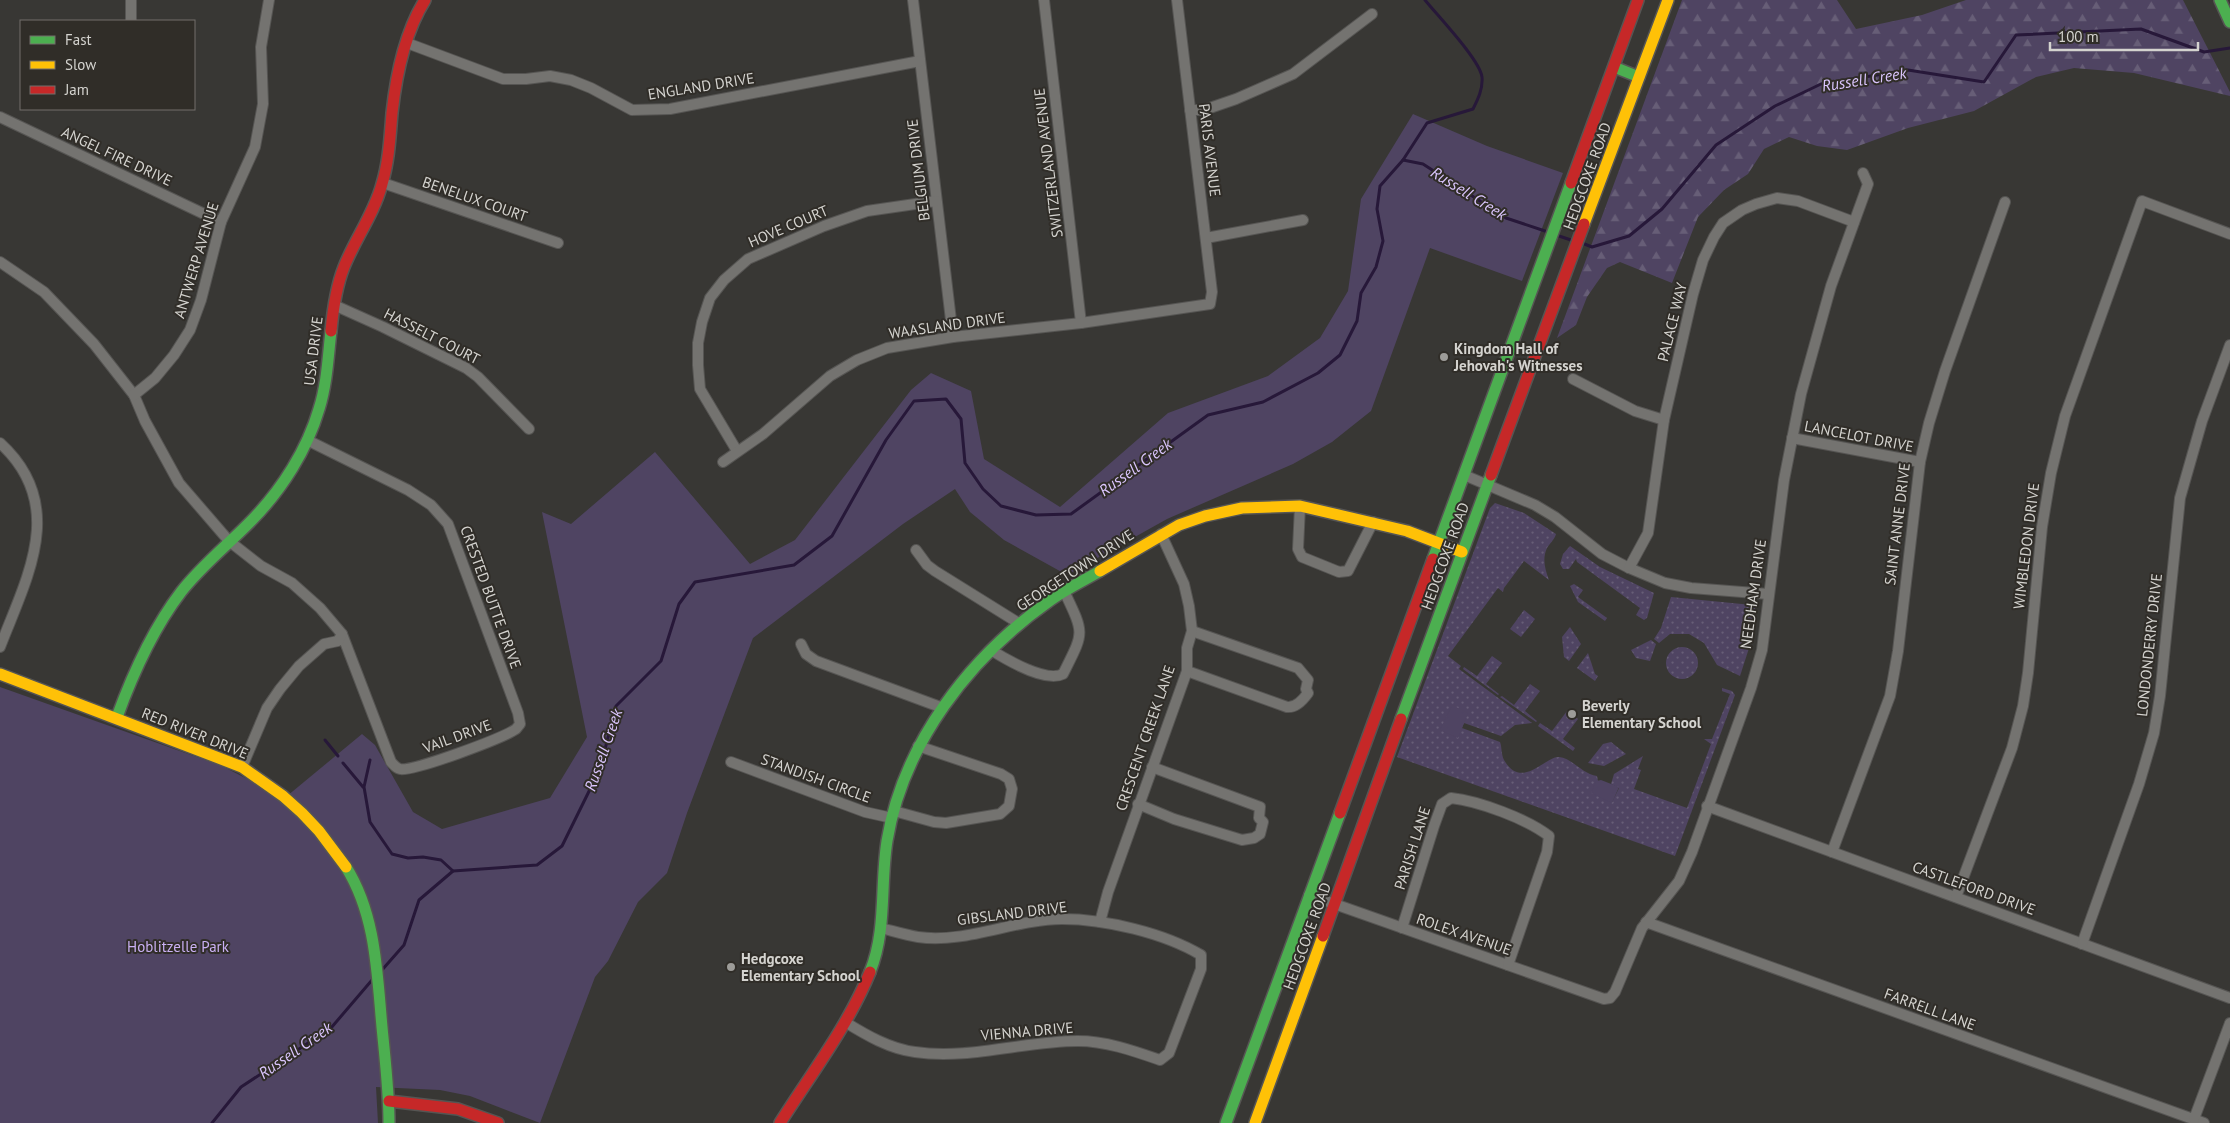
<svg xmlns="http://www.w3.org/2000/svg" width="2230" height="1123" font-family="'PT Sans',sans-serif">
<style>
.grass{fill:url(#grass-dots)}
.forest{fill:url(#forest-firs)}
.park{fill:#4f4462}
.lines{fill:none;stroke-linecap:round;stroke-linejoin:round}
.stream{stroke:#271839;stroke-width:3}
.street-casing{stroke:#565553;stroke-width:12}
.fast-casing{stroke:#565553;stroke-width:14}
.slow-casing{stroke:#565553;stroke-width:14}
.jam-casing{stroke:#565553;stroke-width:14}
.street{stroke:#747370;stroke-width:10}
.fast{stroke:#4caf50;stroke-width:11}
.slow{stroke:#ffc107;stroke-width:11}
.jam{stroke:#c62828;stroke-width:11}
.poi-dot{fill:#9d9c99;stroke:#302d28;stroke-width:2}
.labels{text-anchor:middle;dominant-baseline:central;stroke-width:4;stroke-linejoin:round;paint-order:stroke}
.street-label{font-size:15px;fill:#d4d3cf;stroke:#302d28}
.poi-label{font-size:15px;font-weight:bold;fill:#d4d3cf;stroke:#302d28;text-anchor:start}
.park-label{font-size:15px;fill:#cab0f4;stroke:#302d28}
.water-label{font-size:16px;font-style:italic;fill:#dbc6fe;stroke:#302d28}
</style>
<defs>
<pattern id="grass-dots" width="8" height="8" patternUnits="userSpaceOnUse" patternTransform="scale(1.25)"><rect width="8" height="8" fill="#4f4462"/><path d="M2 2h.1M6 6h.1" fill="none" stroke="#675e77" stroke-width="1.8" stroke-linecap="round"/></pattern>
<pattern id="forest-firs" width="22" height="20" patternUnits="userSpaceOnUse" patternTransform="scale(1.25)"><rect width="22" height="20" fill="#4f4462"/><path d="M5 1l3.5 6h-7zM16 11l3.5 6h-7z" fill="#675e77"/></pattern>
</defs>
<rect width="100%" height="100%" fill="#383734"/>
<g class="grass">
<path d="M1495,503l29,10 32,21c-1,5 -6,9 -9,14 -5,11 -2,21 2,32l-25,-19 -20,27 -1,4 -5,-4 -50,68 13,10 -2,3 73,54 -17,2 -14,11 -37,-13 4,-10 -10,25 4,-10 38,14c2,5 1,12 4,18 18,31 41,-4 55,-3 13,1 23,17 38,19l1,5h-2l16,21 7,-14 -8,-4 3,-10 29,-18 -5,13 3,1 -7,19 53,19 24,-64 -7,-5h8l18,-45 -8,-3v-3l10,3 3,4 -60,161 -278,-99 93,-249z"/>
<polygon points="1570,546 1600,567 1654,593 1647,618 1644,620 1636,615 1640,608 1577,562 1576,559 1569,569 1563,569 1560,564 1563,554"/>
<polygon points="1574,584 1583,590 1578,597 1607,618 1605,621 1578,602 1570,586"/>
<polygon points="1671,597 1752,605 1755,608 1750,645 1740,676 1717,665 1704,643 1689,634 1670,634 1659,643 1654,639 1661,628"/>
<polygon points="1524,610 1535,619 1521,637 1510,629"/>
<polygon points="1570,627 1581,644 1569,661 1564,657 1562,637"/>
<polygon points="1651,640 1656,644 1650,661 1636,658 1631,650"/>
<circle cx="1682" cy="663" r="16"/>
<polygon points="1588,653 1595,674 1598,676 1595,681 1577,668"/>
<polygon points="1492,656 1502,663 1486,684 1499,694 1498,695 1463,669 1464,667 1477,676"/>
<polygon points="1530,684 1540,691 1525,711 1537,721 1536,722 1500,697 1502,696 1514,705"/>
<polygon points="1567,711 1578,719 1563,739 1575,748 1573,751 1538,726 1540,723 1552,731"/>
<polygon points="1611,742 1626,754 1604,766 1588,763 1603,744"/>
</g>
<polygon class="forest" points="1682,0 1837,0 1856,29 1922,15 1966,0 2183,0 2230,92 2230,96 2134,73 2074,68 2036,77 1974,111 1908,128 1847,150 1817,146 1789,137 1764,149 1748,174 1724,190 1698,217 1672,283 1620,262 1607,268 1587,297 1576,325 1557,338"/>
<g class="park">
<polygon points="1413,114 1487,146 1563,173 1522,281 1430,248 1371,411 1332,442 1293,464 1167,519 1067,575 1004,540 970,512 955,489 903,524 753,638 687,813 667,873 638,902 608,961 595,977 540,1123 470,1096 440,1090 376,1087 378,1123 0,1123 0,687 222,766 259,785 281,801 362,734 375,745 413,812 442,829 550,798 587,737 542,512 571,524 655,452 750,564 795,540 911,390 931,373 971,391 984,459 1060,507 1168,413 1268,376 1320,338 1348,291 1361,199"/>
<polygon points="1452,705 1468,713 1458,738 1440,730"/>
<polygon points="1601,780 1619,787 1612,803 1591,793 1596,781"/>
</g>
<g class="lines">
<g class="stream">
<polyline points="1403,160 1423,164 1506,218 1548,232"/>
<polyline points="1556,235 1574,241"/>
<polyline points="1582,243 1592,247 1629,236 1662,209 1716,145 1775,106 1821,84 1908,70 1984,82 2016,35 2141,29 2204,52 2230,48"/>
<polyline points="325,740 338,756"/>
<polyline points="370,760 364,787 370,822 392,854 408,858 423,857 441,860 453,871"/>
<polyline points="343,763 363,787"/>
<path d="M382,970l22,-25 15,-45 34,-29 84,-6 25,-19 38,-77 16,-63 45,-45 18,-57 16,-22 99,-17 38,-29 54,-96 28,-39 32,-2 15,20 4,44 18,26 18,17 35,9 35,-1 137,-99 55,-13 55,-29 22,-18 17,-34 4,-28 15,-26 7,-26 -6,-32 3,-23 23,-26 24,-37 46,-14c5,-10 10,-20 9,-32 -2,-17 -45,-62 -57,-77"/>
<polyline points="212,1123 241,1087 331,1028 372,980"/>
</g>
<defs>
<g id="street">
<polyline points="131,0 131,21"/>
<polyline points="913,0 953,337"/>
<polyline points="1044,0 1081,323"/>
<polyline points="407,43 503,79 526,79 550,76 571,80 591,88 632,110 670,109 920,61"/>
<polyline points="1190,110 1204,110 1236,99 1293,74 1372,14"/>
<polyline points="0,117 221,222"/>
<polyline points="383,183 558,243"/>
<polyline points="1206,238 1303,220"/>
<path d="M0,262l44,30 50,52 40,51 11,26 34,62 50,58 32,25 31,17 28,25 22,26 49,128c3,3 5,6 9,7 13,3 103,-31 116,-40l4,-5 -2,-11 -70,-189 -17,-19 -23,-15 -101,-50"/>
<polyline points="334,305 383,327 466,368 478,377 529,429"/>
<polyline points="1573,379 1635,411 1664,420"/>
<polyline points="134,395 155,378 174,355 190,330 201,300 221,222 255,147 263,104 261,47 269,0"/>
<polyline points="1792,438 1920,462"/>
<path d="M0,443c68,62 27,134 0,204"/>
<polyline points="737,451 700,389 698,365 698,343 702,322 710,298 724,280 748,259 824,226 867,211 936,201"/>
<polyline points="723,462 763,434 830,376 857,360 887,348 953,337 1081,323 1210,304 1212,292 1177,0"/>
<polyline points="1464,475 1535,505 1555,517 1602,554 1629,568 1665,583 1691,588 1768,594"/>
<polyline points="1300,506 1298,549 1302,557 1339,572 1348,571 1373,522"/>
<polyline points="916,550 927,565 935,571 1020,624"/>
<polyline points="1629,568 1648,533 1664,420 1693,294 1703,260 1714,237 1723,223 1742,210 1756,204 1777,198 1798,201 1854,222"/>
<polyline points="801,644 806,654 816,661 943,708"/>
<path d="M991,650c16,10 55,33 72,24 21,-42 22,-39 2,-81"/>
<path d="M1187,671l100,36c9,1 16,-7 21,-14l-2,-4 2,-9 -10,-12 -106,-37"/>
<polyline points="731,762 865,812 892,818"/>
<polyline points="242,767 267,708 280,689 299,666 324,644 338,641 342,634"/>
<polyline points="1138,804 1174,819 1242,840 1254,838 1260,834 1263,822 1259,818 1260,807 1152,767"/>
<polyline points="1707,806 2230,998"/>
<polyline points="894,811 934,822 946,823 1000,814 1009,806 1012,789 1009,779 1001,774 918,746"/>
<polyline points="1832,852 1890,696 1898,651 1920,462 1929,423 1945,371 2005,202"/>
<polyline points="1309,895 1604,999 1610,998 1615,992 1642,928 1679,881 1692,852 1751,688 1762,650 1784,480 1801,394 1831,286 1868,184 1863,173"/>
<polyline points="1956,897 2012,748 2023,706 2028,673 2042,527 2051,473 2065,416 2142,201 2230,234"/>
<polyline points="1100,922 1108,892 1187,671 1187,648 1192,631 1189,606 1184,584 1161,534"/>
<polyline points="1646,922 2204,1123"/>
<path d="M1402,928l32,-102 8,-22 9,-6c28,3 76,21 98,38l-2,16 -39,113"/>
<polyline points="2082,944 2139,784 2154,733 2160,696 2180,498 2202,421 2230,345"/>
<path d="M845,1022c21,13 45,27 70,30 54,8 109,-11 163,-11 28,0 56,10 82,19l9,-7 32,-84v-14c-37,-22 -96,-36 -139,-36 -47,0 -97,25 -144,18 -12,-2 -25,-6 -37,-9"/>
<polyline points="2194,1119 2230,1023"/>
</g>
<g id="fast">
<polyline points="2220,0 2230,22"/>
<polyline points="1614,67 1639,77"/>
<polyline points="1433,559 1571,183"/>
<path d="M117,717c16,-44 35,-87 64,-125 21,-27 48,-48 72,-73 29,-30 54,-69 66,-110 8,-25 9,-52 12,-78"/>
<polyline points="1401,719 1491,475"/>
<path d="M346,867c30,48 31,106 36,160 3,32 7,64 7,96"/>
<path d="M870,972c17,-42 10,-87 17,-131 16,-97 82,-183 161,-239 16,-12 35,-21 52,-31"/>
<polyline points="1226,1123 1340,813"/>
</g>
<g id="slow">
<polyline points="1584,224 1668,0"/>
<polyline points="1100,571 1179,525 1205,516 1242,508 1300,506 1407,531 1462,552"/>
<polyline points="0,674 242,767 283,796 302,813 319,831 346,867"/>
<polyline points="1255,1123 1323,936"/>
</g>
<g id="jam">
<polyline points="1571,183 1638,0"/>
<path d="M331,331c2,-22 5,-44 13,-64 11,-28 30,-53 38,-83 7,-23 8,-47 10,-71 4,-37 13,-81 33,-113"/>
<polyline points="1491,475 1584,224"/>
<polyline points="1340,813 1433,559"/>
<polyline points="1323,936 1401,719"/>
<polyline points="389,1101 458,1109 498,1123"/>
<path d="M780,1123c31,-49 68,-97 90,-151"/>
</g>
</defs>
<use href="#street" class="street-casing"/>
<use href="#fast" class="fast-casing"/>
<use href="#slow" class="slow-casing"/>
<use href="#jam" class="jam-casing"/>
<use href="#street" class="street"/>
<use href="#fast" class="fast"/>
<use href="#slow" class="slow"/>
<use href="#jam" class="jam"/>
</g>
<g class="poi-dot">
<circle cx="1444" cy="357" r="5"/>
<circle cx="1572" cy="714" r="5"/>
<circle cx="731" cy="967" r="5"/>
</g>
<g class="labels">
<g class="street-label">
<text transform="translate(701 86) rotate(-9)">ENGLAND DRIVE</text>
<text transform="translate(1210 150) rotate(83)">PARIS AVENUE</text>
<text transform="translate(117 156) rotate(25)">ANGEL FIRE DRIVE</text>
<text transform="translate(1048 163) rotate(-97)">SWITZERLAND AVENUE</text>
<text transform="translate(918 170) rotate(-97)">BELGIUM DRIVE</text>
<text transform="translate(1587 176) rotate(-70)">HEDGCOXE ROAD</text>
<text transform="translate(475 199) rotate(19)">BENELUX COURT</text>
<text transform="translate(788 226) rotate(-23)">HOVE COURT</text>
<text transform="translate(196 260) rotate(-73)">ANTWERP AVENUE</text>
<text transform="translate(1672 322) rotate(-76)">PALACE WAY</text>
<text transform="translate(947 325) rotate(-8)">WAASLAND DRIVE</text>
<text transform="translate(432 336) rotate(27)">HASSELT COURT</text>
<text transform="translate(313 351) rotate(-83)">USA DRIVE</text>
<text transform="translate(1859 436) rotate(11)">LANCELOT DRIVE</text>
<text transform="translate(1897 524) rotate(-83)">SAINT ANNE DRIVE</text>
<text transform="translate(2026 546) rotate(-83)">WIMBLEDON DRIVE</text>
<text transform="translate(1445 556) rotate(-70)">HEDGCOXE ROAD</text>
<text transform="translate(1075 570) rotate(-33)">GEORGETOWN DRIVE</text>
<text transform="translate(1753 594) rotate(-82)">NEEDHAM DRIVE</text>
<text transform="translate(491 597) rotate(70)">CRESTED BUTTE DRIVE</text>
<text transform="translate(2149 645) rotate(-84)">LONDONDERRY DRIVE</text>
<text transform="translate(195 733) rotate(22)">RED RIVER DRIVE</text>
<text transform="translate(457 736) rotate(-20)">VAIL DRIVE</text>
<text transform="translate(1145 738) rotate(-71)">CRESCENT CREEK LANE</text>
<text transform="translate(816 778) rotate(20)">STANDISH CIRCLE</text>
<text transform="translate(1412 848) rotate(-72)">PARISH LANE</text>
<text transform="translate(1974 888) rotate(20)">CASTLEFORD DRIVE</text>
<text transform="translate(1012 913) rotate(-7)">GIBSLAND DRIVE</text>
<text transform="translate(1464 934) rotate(19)">ROLEX AVENUE</text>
<text transform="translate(1307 936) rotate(-70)">HEDGCOXE ROAD</text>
<text transform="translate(1930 1009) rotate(20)">FARRELL LANE</text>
<text transform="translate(1027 1031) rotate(-5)">VIENNA DRIVE</text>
</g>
<g class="poi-label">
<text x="1454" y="348">Kingdom Hall of<tspan x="1454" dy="17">Jehovah's Witnesses</tspan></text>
<text x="1582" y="705">Beverly<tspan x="1582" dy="17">Elementary School</tspan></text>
<text x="741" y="958">Hedgcoxe<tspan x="741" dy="17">Elementary School</tspan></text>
</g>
<g class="park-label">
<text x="178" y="946">Hoblitzelle Park</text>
</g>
<g class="water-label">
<text transform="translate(1864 79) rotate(-9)">Russell Creek</text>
<text transform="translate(1469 193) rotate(32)">Russell Creek</text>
<text transform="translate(1135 467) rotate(-36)">Russell Creek</text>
<text transform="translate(603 750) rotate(-71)">Russell Creek</text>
<text transform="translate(295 1050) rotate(-35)">Russell Creek</text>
</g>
</g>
<rect x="20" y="20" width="175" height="90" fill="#302d28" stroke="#726f6b"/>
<rect x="30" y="36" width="25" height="8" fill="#4caf50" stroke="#726f6b"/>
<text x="65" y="45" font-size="15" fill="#d4d3cf">Fast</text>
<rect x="30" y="61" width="25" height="8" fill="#ffc107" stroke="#726f6b"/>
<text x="65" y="70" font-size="15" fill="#d4d3cf">Slow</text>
<rect x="30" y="86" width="25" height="8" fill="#c62828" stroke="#726f6b"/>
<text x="65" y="95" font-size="15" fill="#d4d3cf">Jam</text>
<path d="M2050 42v8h148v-8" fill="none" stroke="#d4d3cf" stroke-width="2.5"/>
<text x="2058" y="42" font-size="15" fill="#d4d3cf" stroke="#302d28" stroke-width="4" paint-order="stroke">100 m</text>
</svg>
